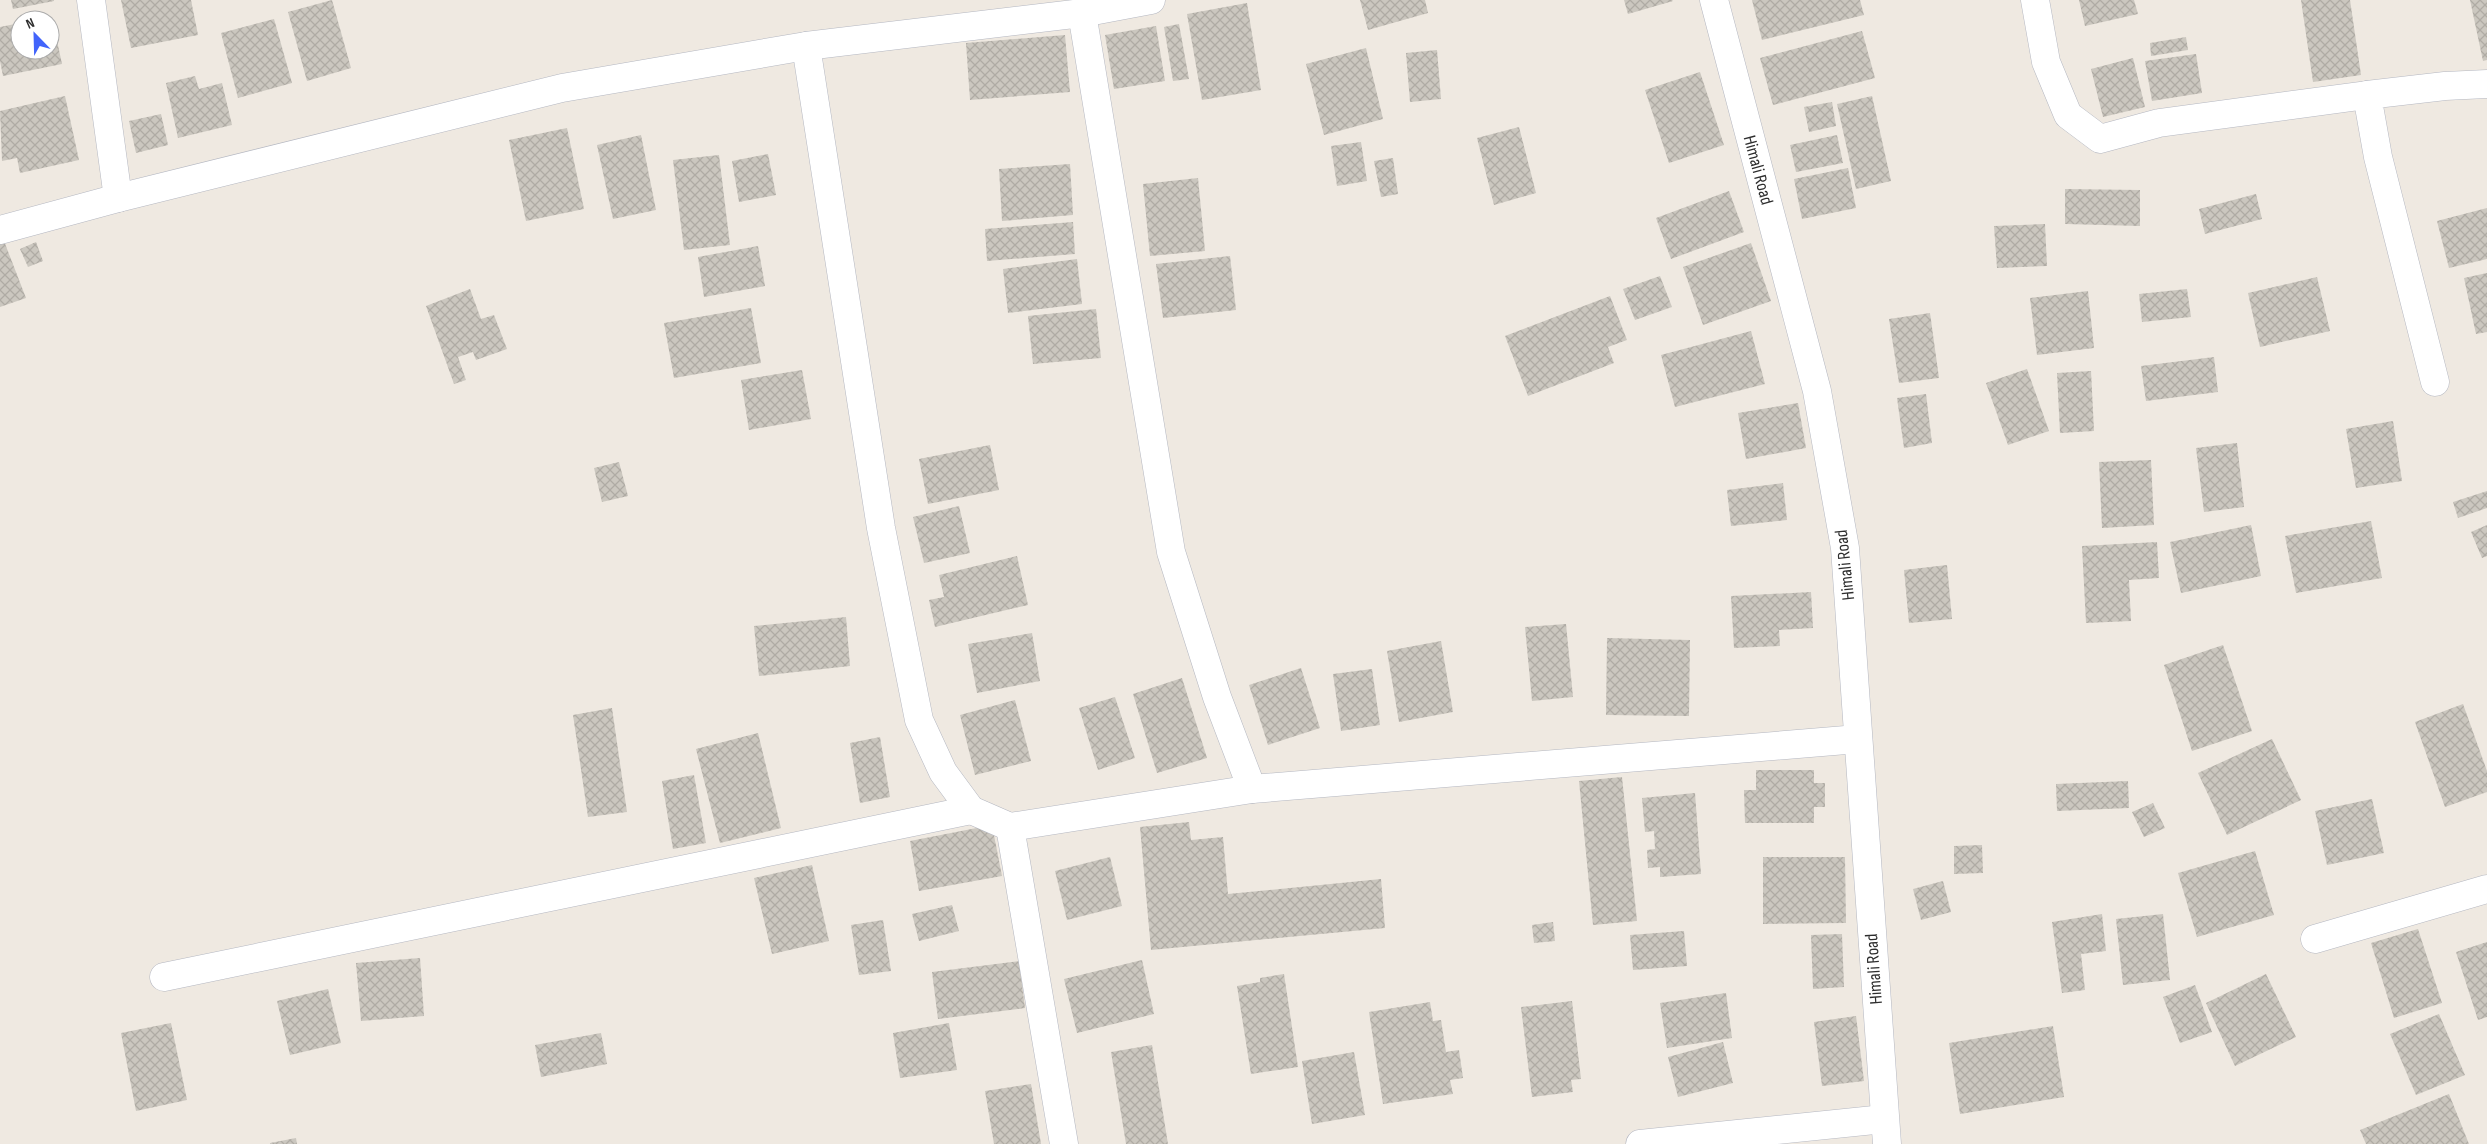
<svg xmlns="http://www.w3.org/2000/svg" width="2487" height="1144" font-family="'Sofia Sans Condensed',sans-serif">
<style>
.building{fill:url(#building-cross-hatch)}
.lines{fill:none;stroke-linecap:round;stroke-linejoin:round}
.minor-casing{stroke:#b4b7c1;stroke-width:29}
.minor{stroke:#fff;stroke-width:28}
.labels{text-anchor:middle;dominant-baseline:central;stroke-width:4;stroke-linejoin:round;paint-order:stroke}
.street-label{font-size:18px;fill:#2e2e2e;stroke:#fff}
</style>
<defs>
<pattern id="building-cross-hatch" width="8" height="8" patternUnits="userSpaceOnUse" patternTransform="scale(1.25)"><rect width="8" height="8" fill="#cbc7bf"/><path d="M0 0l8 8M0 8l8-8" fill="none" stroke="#afaba4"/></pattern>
</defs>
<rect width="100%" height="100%" fill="#efe9e1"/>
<g class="building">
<polygon points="11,0 54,0 54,1 13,9"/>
<polygon points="121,0 191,0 198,35 131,48"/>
<polygon points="332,0 351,68 307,81 288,12"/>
<polygon points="1360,0 1425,0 1428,13 1368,30"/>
<polygon points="1624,0 1672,0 1673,1 1628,14"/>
<polygon points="1752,0 1860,0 1864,15 1762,40"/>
<polygon points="2079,0 2134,0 2138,14 2085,26"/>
<polygon points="2301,0 2350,0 2361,75 2313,82"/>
<polygon points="2470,0 2487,0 2487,60 2483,61"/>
<polygon points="1247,3 1261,90 1202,100 1187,14"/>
<polygon points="52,17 62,64 3,76 0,61 0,27 20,23 20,50 50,50 50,20 39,19"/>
<polygon points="274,19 292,83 238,98 221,33"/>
<polygon points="1179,24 1189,79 1173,81 1164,27"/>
<polygon points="1156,26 1165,81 1114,89 1105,35"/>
<polygon points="1862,31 1875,78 1773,105 1760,58"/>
<polygon points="1065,35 1070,92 970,100 966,43"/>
<polygon points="2186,37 2188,50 2151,56 2150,43"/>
<polygon points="1366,48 1383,119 1324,135 1306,64"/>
<polygon points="1437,50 1441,99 1410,102 1406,53"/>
<polygon points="2196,54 2202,93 2152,101 2145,61"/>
<polygon points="2133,58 2145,107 2103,117 2091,69"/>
<polygon points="1700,72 1724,145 1669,163 1645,90"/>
<polygon points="195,76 199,89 222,83 232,125 178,138 166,83"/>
<polygon points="65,96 79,160 20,173 17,158 2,161 0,111"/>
<polygon points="1872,96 1891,181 1856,189 1837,104"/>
<polygon points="1832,102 1836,126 1809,132 1804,107"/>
<polygon points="161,114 168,145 136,153 129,121"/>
<polygon points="1519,127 1536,193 1494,205 1477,138"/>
<polygon points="567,128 584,209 526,221 509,140"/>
<polygon points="641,135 656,210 613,219 597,145"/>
<polygon points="1837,135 1843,163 1796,172 1790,145"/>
<polygon points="1361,142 1367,181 1337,186 1331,146"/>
<polygon points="768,154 776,195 739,202 732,161"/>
<polygon points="719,155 730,245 684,250 673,160"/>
<polygon points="1393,158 1398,194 1381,197 1374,161"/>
<polygon points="1070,164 1073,215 1002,221 999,169"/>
<polygon points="1848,168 1856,208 1802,219 1794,179"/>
<polygon points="1198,178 1205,251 1150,256 1143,184"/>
<polygon points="2065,189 2140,190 2140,226 2065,224"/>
<polygon points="1729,191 1744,232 1671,259 1656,218"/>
<polygon points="2256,194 2262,219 2205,234 2199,209"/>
<polygon points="2487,208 2487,259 2449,268 2437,221"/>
<polygon points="1073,222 1075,254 987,261 985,229"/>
<polygon points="2045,224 2047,266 1997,268 1994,226"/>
<polygon points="4,241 26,298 0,307 0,242"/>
<polygon points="36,242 43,261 28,267 20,249"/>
<polygon points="1751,243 1771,301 1703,325 1683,267"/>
<polygon points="758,246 765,286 704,297 698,257"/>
<polygon points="1230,256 1236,310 1163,318 1156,264"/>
<polygon points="1077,259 1082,304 1008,313 1003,269"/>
<polygon points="2487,273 2487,332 2476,334 2464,278"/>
<polygon points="1660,276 1672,307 1635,320 1623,289"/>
<polygon points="2317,277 2330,331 2260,347 2248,293"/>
<polygon points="470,289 481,319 494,315 507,349 476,360 473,352 458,357 466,380 454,384 426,306"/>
<polygon points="2187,289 2191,317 2142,322 2139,294"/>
<polygon points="2088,291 2094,348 2037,355 2030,298"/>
<polygon points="1610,296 1627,340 1608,347 1614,363 1528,396 1505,336"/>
<polygon points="751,308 761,363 674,378 664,323"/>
<polygon points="1096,309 1101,358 1033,364 1028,316"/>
<polygon points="1930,313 1939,378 1899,383 1889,319"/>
<polygon points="1751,331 1765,384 1675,407 1661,355"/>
<polygon points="2214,357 2218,392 2146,401 2141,366"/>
<polygon points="2027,369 2049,431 2008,445 1986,383"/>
<polygon points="802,370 811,419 749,430 741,380"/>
<polygon points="2091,371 2094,431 2060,433 2057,373"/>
<polygon points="1926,394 1932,443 1904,448 1897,398"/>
<polygon points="1798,403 1806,448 1746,459 1738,413"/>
<polygon points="2393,421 2402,481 2356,488 2346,429"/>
<polygon points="2237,443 2244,507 2204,512 2196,448"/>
<polygon points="990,445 999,490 928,504 919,459"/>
<polygon points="2151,460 2154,525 2102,528 2099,462"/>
<polygon points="619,462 628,496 602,502 594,468"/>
<polygon points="1783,483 1787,520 1731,526 1727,490"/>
<polygon points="2487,491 2487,508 2458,518 2453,502"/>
<polygon points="959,506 970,553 924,563 913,517"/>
<polygon points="2371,521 2382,578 2296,593 2285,536"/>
<polygon points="2251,525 2261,576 2181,593 2170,542"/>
<polygon points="2487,525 2487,556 2482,558 2471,532"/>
<polygon points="2157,542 2159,578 2129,580 2131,621 2086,623 2082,546"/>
<polygon points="1017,556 1028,605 935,627 929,600 944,597 939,575"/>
<polygon points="1947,565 1952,619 1909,623 1904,570"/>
<polygon points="1811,592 1813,628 1779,630 1780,646 1734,648 1731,596"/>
<polygon points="846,617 850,666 759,676 754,626"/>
<polygon points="1566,624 1573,697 1532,701 1525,627"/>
<polygon points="1032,633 1040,681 977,693 968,644"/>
<polygon points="1607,638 1690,640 1689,716 1606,715"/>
<polygon points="1441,641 1453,712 1399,722 1387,651"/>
<polygon points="2223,645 2252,731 2192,751 2164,665"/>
<polygon points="1301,668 1320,728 1268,745 1249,685"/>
<polygon points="1372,669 1380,725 1341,731 1333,674"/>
<polygon points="1182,678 1207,758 1157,773 1133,694"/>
<polygon points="1115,697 1135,758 1098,770 1079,708"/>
<polygon points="1015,700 1031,761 975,775 960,715"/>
<polygon points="2463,704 2487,771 2487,792 2445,807 2415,722"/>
<polygon points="612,708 627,812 588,817 573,715"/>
<polygon points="758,733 781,828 720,843 696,749"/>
<polygon points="880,737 890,797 860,803 850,743"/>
<polygon points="2272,739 2301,800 2227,835 2198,773"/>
<polygon points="1756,770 1814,770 1814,783 1825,783 1825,807 1814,807 1814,823 1745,823 1744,790 1756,790"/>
<polygon points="694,775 706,843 673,849 662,781"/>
<polygon points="1622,777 1637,921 1593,925 1579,781"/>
<polygon points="2128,781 2129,808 2057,811 2056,784"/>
<polygon points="1695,793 1701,874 1660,877 1660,867 1648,868 1647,850 1655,849 1654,831 1645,832 1642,798"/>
<polygon points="2372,799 2384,853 2327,865 2315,811"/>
<polygon points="2153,803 2165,828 2144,837 2132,812"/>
<polygon points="1189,822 1191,840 1223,837 1228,894 1381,879 1385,928 1151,950 1140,827"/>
<polygon points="992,825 1002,876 919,891 910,841"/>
<polygon points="1982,845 1983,873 1954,874 1954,846"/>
<polygon points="2255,851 2274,915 2197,937 2178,873"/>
<polygon points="1110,857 1122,906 1067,920 1055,871"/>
<polygon points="1763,857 1845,857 1846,923 1763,924"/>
<polygon points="812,865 829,941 772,954 754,878"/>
<polygon points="1943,881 1951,912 1921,920 1913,889"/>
<polygon points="952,905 959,931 919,941 912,914"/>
<polygon points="2102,914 2106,951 2081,954 2085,990 2062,993 2052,922"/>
<polygon points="2163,914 2170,980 2123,985 2116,919"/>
<polygon points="883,920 891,971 859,975 851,925"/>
<polygon points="1553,922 1555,941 1534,943 1532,925"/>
<polygon points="2418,929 2442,1003 2394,1018 2371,943"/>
<polygon points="1684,931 1687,966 1633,970 1630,935"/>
<polygon points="1842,934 1844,987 1813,989 1811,935"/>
<polygon points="2487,942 2487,1017 2478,1020 2456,952"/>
<polygon points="420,958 424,1016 361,1021 356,963"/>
<polygon points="1142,960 1154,1014 1077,1033 1064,979"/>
<polygon points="1019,961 1025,1008 938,1019 932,972"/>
<polygon points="1284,974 1298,1067 1251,1074 1237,986 1260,982 1260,978"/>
<polygon points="2266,974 2296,1037 2235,1066 2206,1003"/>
<polygon points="2195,985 2212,1032 2180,1043 2163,997"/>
<polygon points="328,989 341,1043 290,1055 277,1001"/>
<polygon points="1726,993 1732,1038 1667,1048 1660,1003"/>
<polygon points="1572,1001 1581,1079 1571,1080 1573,1092 1532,1097 1521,1007"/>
<polygon points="1430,1002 1433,1021 1441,1020 1446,1052 1459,1050 1463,1078 1450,1080 1453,1094 1383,1104 1369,1012"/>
<polygon points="2439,1014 2465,1075 2416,1095 2390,1034"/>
<polygon points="1856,1016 1864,1081 1822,1086 1814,1022"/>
<polygon points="171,1023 187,1100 136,1111 121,1033"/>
<polygon points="949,1023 957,1070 900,1078 893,1033"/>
<polygon points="2053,1026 2064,1097 1960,1114 1949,1043"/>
<polygon points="601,1033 607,1064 541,1077 535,1045"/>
<polygon points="1723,1042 1733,1083 1678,1097 1668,1057"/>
<polygon points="1152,1045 1168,1144 1126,1144 1111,1052"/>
<polygon points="1354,1052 1365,1115 1312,1124 1302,1061"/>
<polygon points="1031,1084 1041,1144 994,1144 985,1091"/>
<polygon points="2449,1094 2469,1144 2366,1144 2360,1130"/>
<polygon points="296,1138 297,1144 270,1144 270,1143"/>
</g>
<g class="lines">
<defs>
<g id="minor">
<polyline points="91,0 118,198"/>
<polyline points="1714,0 1817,391 1845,548 1887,1144"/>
<polyline points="2035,0 2046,62 2068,115 2100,139 2159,123 2367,95"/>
<polyline points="1082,13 1171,552 1217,697 1252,789"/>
<polyline points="806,46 881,528 919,720 943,772 971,810 1010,827 1252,789 1858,739"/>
<polyline points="0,230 118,198 562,88 806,46 1082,13 1151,0"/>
<polyline points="2435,382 2378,157 2367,95 2445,86 2487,84"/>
<polyline points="1010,827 1064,1144"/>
<polyline points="2315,939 2487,889"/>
<polyline points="164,977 971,810"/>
<polyline points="1640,1144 1884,1119"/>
</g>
</defs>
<use href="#minor" class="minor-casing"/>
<use href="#minor" class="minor"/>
</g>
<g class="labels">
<g class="street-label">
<text transform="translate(1758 170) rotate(75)">Himali Road</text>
<text transform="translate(1845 565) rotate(-96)">Himali Road</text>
<text transform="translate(1874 969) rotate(-94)">Himali Road</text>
</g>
</g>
<g transform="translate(35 35) rotate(337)"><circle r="24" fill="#ffffff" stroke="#ababab"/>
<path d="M0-4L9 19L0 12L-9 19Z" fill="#4264fb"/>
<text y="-8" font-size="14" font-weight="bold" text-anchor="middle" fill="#2e2e2e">N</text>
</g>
</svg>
